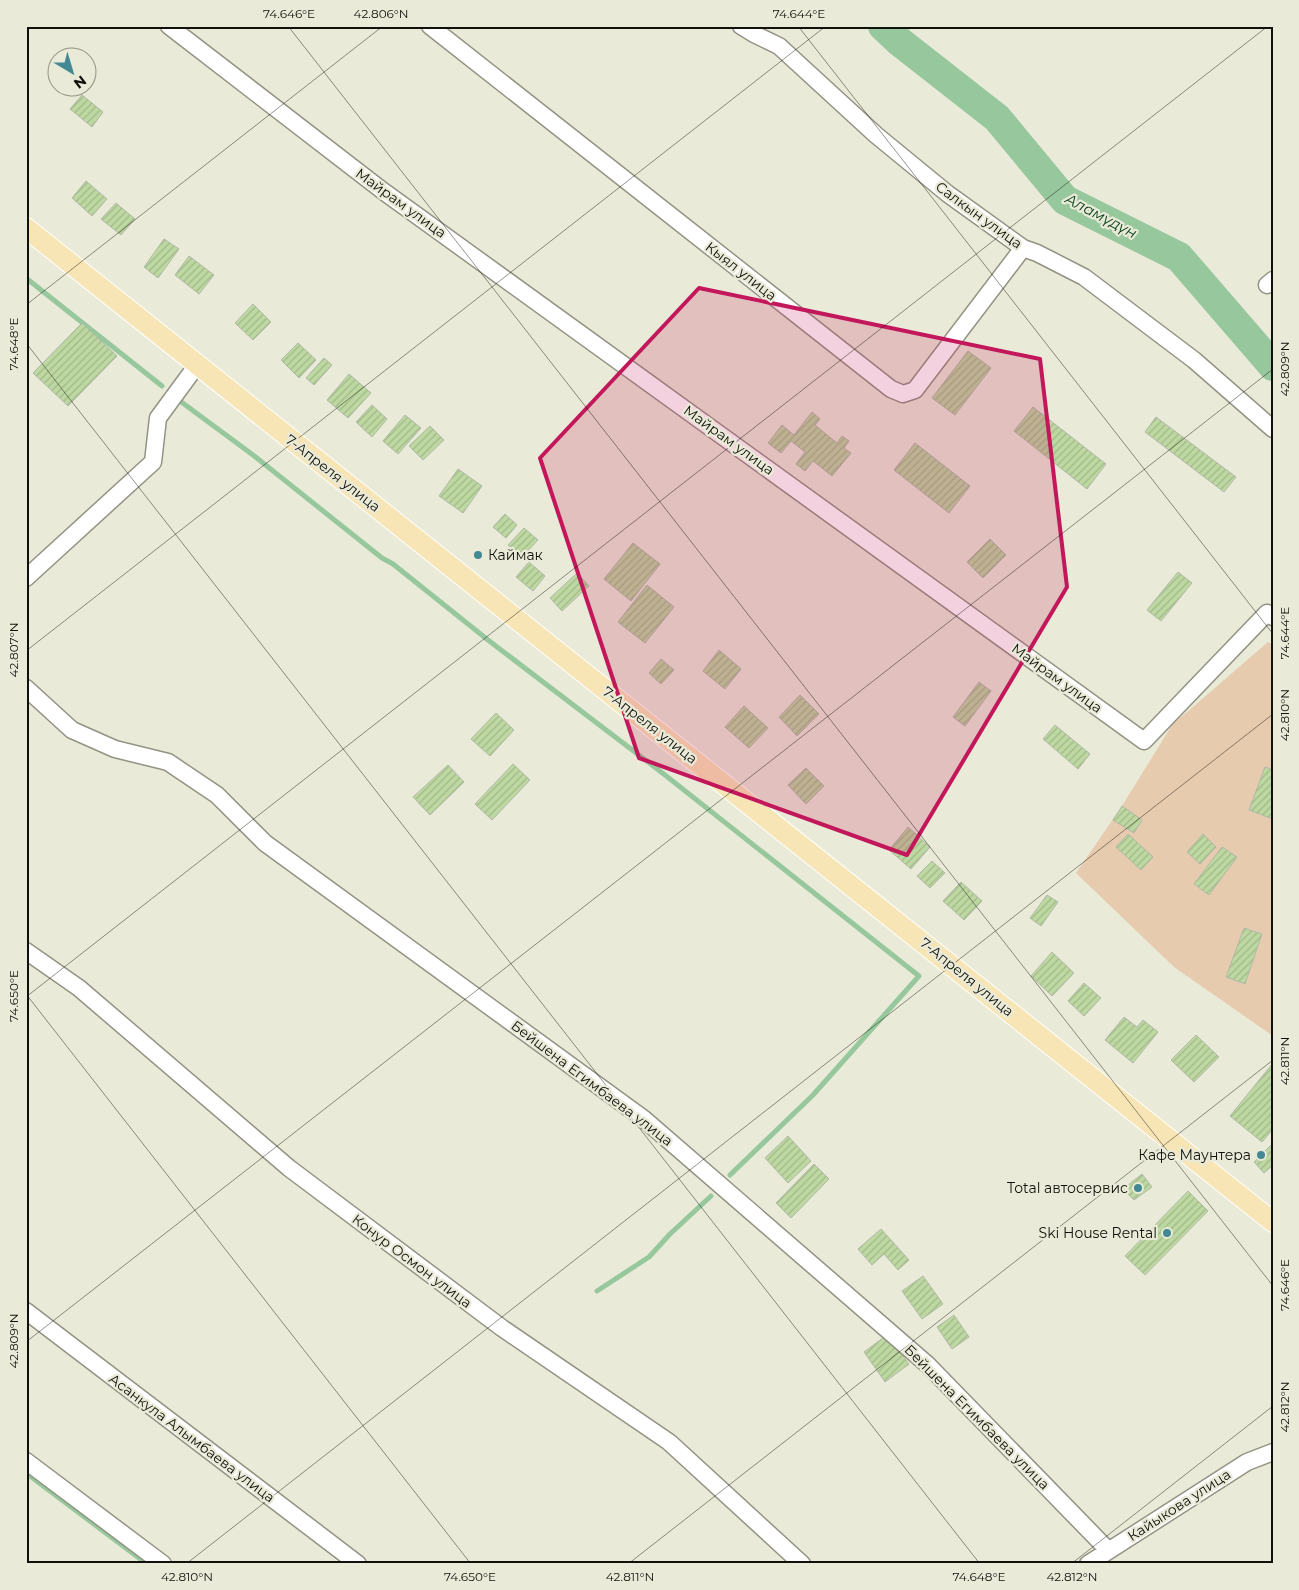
<svg xmlns="http://www.w3.org/2000/svg" width="1299" height="1590" viewBox="0 0 1299 1590" font-family="Montserrat,sans-serif">
  <style>
    .green { fill: #e6cbaf }
    .lines { fill: none; stroke-linecap: round; stroke-linejoin: round }
    .stream { stroke: #96c79d; stroke-width: 5 }
    .river { stroke: #96c79d; stroke-width: 30 }
    .building { fill: url(#building-hatch); stroke: #b0b9a8 }
    .minor-casing { stroke: #929382; stroke-width: 19 }
    .major-casing { stroke: #fff; stroke-width: 22 }
    .minor { stroke: #fff; stroke-width: 16 }
    .major { stroke: #f8e5b5; stroke-width: 20 }
    .marked { fill: #c2185b; fill-opacity: 0.2; stroke: #c2185b; stroke-width: 4; stroke-linejoin: round }
    .ticks { fill: none; stroke: #11110b; stroke-width: 1; stroke-opacity: 0.45 }
    .poi-dot { fill: #438994; stroke: #eaead8; stroke-width: 2 }
    .labels { text-anchor: middle; stroke-width: 4.5; stroke-linejoin: round; paint-order: stroke }
    .street-label { font-size: 14px; fill: #11110b; stroke: #eaead8 }
    .poi-label { font-size: 14px; fill: #11110b; stroke: #eaead8; text-anchor: end }
    .water-label { font-size: 15px; font-style: italic; fill: #0b431c; stroke: #eaead8 }
    .neatline { fill: none; stroke: #11110b; stroke-width: 2 }
    .ticks-label { font-size: 12px; text-anchor: middle; fill: #11110b }
  </style>
  <defs>
    <pattern id="building-hatch" width="6" height="6" patternUnits="userSpaceOnUse" patternTransform="scale(1.25)"><rect width="6" height="6" fill="#bdd8a1"/><path d="M-1 1l2-2M0 6l6-6M5 7l2-2" fill="none" stroke="#a1b889"/></pattern>
  </defs>
  <rect width="100%" height="100%" fill="#eaead8"/>
  <path class="green" d="M 1268,642 L 1273,645 L 1273,1036 L 1174,967 L 1076,873 L 1122,806 L 1172,725 Z"/>
  <g class="lines">
    <path class="stream" d="M 26,278 L 162,386
      M 180,401 L 253,455 L 382,558 L 393,564 L 488,640 L 665,775 L 919,976 L 813,1095 L 730,1175
      M 597,1291 L 649,1257 L 670,1234 L 711,1196
      M 26,1473 L 147,1564"/>
    <path class="river" d="M 883,26 L 900,42 L 997,118 L 1065,200 L 1179,257 L 1273,366"/>
  </g>
  <path class="building" d="M 82,95 L 103,112 L 92,127 L 70,109 Z
    M 86,181 L 107,199 L 92,216 L 72,198 Z
    M 116,203 L 135,219 L 121,235 L 101,219 Z
    M 164,239 L 179,249 L 158,278 L 144,267 Z
    M 189,256 L 214,275 L 199,294 L 175,275 Z
    M 253,304 L 271,322 L 253,340 L 235,323 Z
    M 82,323 L 117,356 L 68,406 L 33,373 Z
    M 298,343 L 316,360 L 299,378 L 281,360 Z
    M 968,351 L 991,368 L 955,415 L 932,398 Z
    M 324,358 L 332,365 L 314,385 L 306,378 Z
    M 349,374 L 371,393 L 348,418 L 327,400 Z
    M 372,405 L 387,419 L 372,437 L 356,422 Z
    M 1033,407 L 1106,464 L 1087,489 L 1014,431 Z
    M 812,412 L 820,419 L 815,425 L 837,443 L 842,436 L 849,441 L 844,448 L 851,453 L 832,476 L 813,461 L 805,471 L 796,464 L 805,452 L 791,441 L 781,453 L 768,443 L 782,425 L 794,435 Z
    M 405,415 L 421,428 L 398,454 L 383,441 Z
    M 1156,417 L 1236,477 L 1224,492 L 1145,432 Z
    M 430,426 L 444,440 L 423,460 L 409,446 Z
    M 915,443 L 970,486 L 949,513 L 894,470 Z
    M 458,469 L 482,486 L 463,513 L 439,496 Z
    M 505,514 L 517,525 L 506,538 L 493,527 Z
    M 524,528 L 538,540 L 522,557 L 508,545 Z
    M 990,539 L 1006,555 L 983,578 L 967,562 Z
    M 633,543 L 660,564 L 631,601 L 604,579 Z
    M 529,562 L 545,576 L 533,591 L 516,577 Z
    M 1178,572 L 1192,583 L 1161,621 L 1147,610 Z
    M 577,573 L 589,586 L 562,611 L 550,598 Z
    M 647,585 L 674,607 L 645,643 L 618,622 Z
    M 719,650 L 741,669 L 725,689 L 703,671 Z
    M 661,659 L 674,670 L 661,684 L 649,673 Z
    M 979,682 L 991,691 L 965,726 L 953,717 Z
    M 800,695 L 819,714 L 797,736 L 779,717 Z
    M 744,706 L 768,728 L 749,748 L 725,727 Z
    M 496,713 L 514,730 L 490,756 L 471,739 Z
    M 1055,725 L 1090,754 L 1078,769 L 1043,739 Z
    M 513,764 L 530,780 L 492,820 L 475,804 Z
    M 448,765 L 464,782 L 430,815 L 413,797 Z
    M 1265,767 L 1273,770 L 1273,819 L 1249,810 Z
    M 806,768 L 824,786 L 806,804 L 788,785 Z
    M 1122,806 L 1142,820 L 1134,833 L 1113,820 Z
    M 908,827 L 930,847 L 911,869 L 889,850 Z
    M 1128,834 L 1153,857 L 1141,870 L 1116,847 Z
    M 1203,834 L 1216,847 L 1200,864 L 1187,852 Z
    M 1222,847 L 1237,857 L 1209,895 L 1194,884 Z
    M 932,861 L 945,873 L 930,888 L 917,876 Z
    M 961,882 L 982,901 L 964,920 L 943,901 Z
    M 1047,895 L 1058,902 L 1041,926 L 1030,918 Z
    M 1244,928 L 1262,934 L 1245,984 L 1226,977 Z
    M 1052,952 L 1074,973 L 1052,996 L 1031,976 Z
    M 1084,983 L 1101,998 L 1084,1016 L 1068,1001 Z
    M 1124,1017 L 1137,1027 L 1143,1020 L 1158,1032 L 1133,1063 L 1105,1040 Z
    M 1196,1035 L 1219,1057 L 1194,1082 L 1171,1060 Z
    M 1273,1063 L 1273,1129 L 1262,1142 L 1230,1116 Z
    M 788,1136 L 811,1161 L 788,1183 L 765,1158 Z
    M 1273,1143 L 1273,1165 L 1264,1173 L 1254,1162 Z
    M 814,1164 L 829,1179 L 791,1218 L 776,1203 Z
    M 1142,1174 L 1152,1187 L 1134,1200 L 1123,1189 Z
    M 1188,1191 L 1208,1211 L 1145,1275 L 1125,1256 Z
    M 881,1229 L 909,1260 L 898,1270 L 884,1254 L 872,1265 L 858,1249 Z
    M 923,1276 L 943,1304 L 922,1319 L 902,1291 Z
    M 954,1315 L 969,1337 L 952,1349 L 937,1327 Z
    M 887,1335 L 909,1364 L 885,1382 L 864,1352 Z"/>
  <g class="lines">
    <defs>
      <path id="minor" d="M 169,26 L 383,191 L 1144,741 L 1267,613 L 1273,617
        M 430,26 L 891,389 L 903,394 L 915,390 L 1023,248
        M 741,26 L 754,34 L 779,46 L 876,135 L 948,194 L 1023,248 L 1037,253 L 1084,277 L 1194,360 L 1273,429
        M 1267,285 L 1273,280
        M 26,578 L 153,462 L 158,418 L 197,365
        M 26,688 L 72,730 L 115,749 L 168,762 L 217,795 L 265,843 L 644,1119 L 928,1365 L 1108,1550
        M 26,951 L 79,988 L 289,1168 L 502,1328 L 669,1442 L 802,1564
        M 26,1311 L 358,1564
        M 26,1461 L 163,1564
        M 1088,1564 L 1247,1462 L 1273,1452"/>
      <path id="major" d="M 26,228 L 1273,1222"/>
    </defs>
    <use href="#minor" class="minor-casing"/>
    <use href="#major" class="major-casing"/>
    <use href="#minor" class="minor"/>
    <use href="#major" class="major"/>
  </g>
  <path class="marked" d="M 699,288 L 1040,359 L 1067,587 L 907,855 L 639,758 L 540,458 Z"/>
  <path class="ticks" d="M 288,26 L 1273,1286M 798,26 L 1273,634M 26,305 L 383,26M 26,343 L 980,1564M 26,651 L 826,26M 26,994 L 471,1564M 26,997 L 1268,26M 26,1342 L 1273,369M 186,1564 L 1273,714M 628,1564 L 1273,1060M 1071,1564 L 1273,1406"/>
  <g class="poi-dot">
    <circle cx="478" cy="555" r="5"/>
    <circle cx="1261" cy="1155" r="5"/>
    <circle cx="1138" cy="1188" r="5"/>
    <circle cx="1167" cy="1233" r="5"/>
  </g>
  <g class="labels">
    <g class="street-label">
      <text transform="translate(401 203) rotate(36)" y="5">Майрам улица</text>
      <text transform="translate(979 215) rotate(36)" y="5">Салкын улица</text>
      <text transform="translate(741 271) rotate(38)" y="5">Кыял улица</text>
      <text transform="translate(729 440) rotate(36)" y="5">Майрам улица</text>
      <text transform="translate(333 473) rotate(38)" y="5">7-Апреля улица</text>
      <text transform="translate(1057 678) rotate(36)" y="5">Майрам улица</text>
      <text transform="translate(650 725) rotate(38)" y="5">7-Апреля улица</text>
      <text transform="translate(967 977) rotate(39)" y="5">7-Апреля улица</text>
      <text transform="translate(592 1083) rotate(37)" y="5">Бейшена Егимбаева улица</text>
      <text transform="translate(412 1261) rotate(37)" y="5">Конур Осмон улица</text>
      <text transform="translate(977 1417) rotate(45)" y="5">Бейшена Егимбаева улица</text>
      <text transform="translate(192 1438) rotate(37)" y="5">Асанкула Алымбаева улица</text>
      <text transform="translate(1179 1505) rotate(-33)" y="5">Кайыкова улица</text>
    </g>
    <g class="poi-label">
      <text x="488" y="560" text-anchor="start">Каймак</text>
      <text x="1251" y="1160">Кафе Маунтера</text>
      <text x="1128" y="1193">Total автосервис</text>
      <text x="1157" y="1238">Ski House Rental</text>
    </g>
    <g class="water-label">
      <text transform="translate(1101 216) rotate(28)" y="5">Аламүдүн</text>
    </g>
  </g>
  <rect width="1299" height="1590" fill="none" stroke="#eaead8" stroke-width="55"/>
  <g transform="translate(72 72) rotate(142)"><circle r="24" fill="#eaead8" stroke="#939386"/>
  <path d="M0-4L9 19L0 12L-9 19Z" fill="#438994"/>
  <text y="-8" font-size="14" font-weight="bold" text-anchor="middle" fill="#11110b">N</text>
  </g>
  <rect x="28" y="28" width="1244" height="1534" class="neatline"/>
  <g class="ticks-label">
    <text x="289" y="18">74.646°E</text>
    <text x="381" y="18">42.806°N</text>
    <text x="799" y="18">74.644°E</text>
    <text transform="translate(14 344) rotate(-90)" y="4">74.648°E</text>
    <text transform="translate(1285 369) rotate(-90)" y="4">42.809°N</text>
    <text transform="translate(1285 633) rotate(-90)" y="4">74.644°E</text>
    <text transform="translate(14 650) rotate(-90)" y="4">42.807°N</text>
    <text transform="translate(1285 715) rotate(-90)" y="4">42.810°N</text>
    <text transform="translate(14 996) rotate(-90)" y="4">74.650°E</text>
    <text transform="translate(1285 1061) rotate(-90)" y="4">42.811°N</text>
    <text transform="translate(1285 1285) rotate(-90)" y="4">74.646°E</text>
    <text transform="translate(14 1341) rotate(-90)" y="4">42.809°N</text>
    <text transform="translate(1285 1407) rotate(-90)" y="4">42.812°N</text>
    <text x="187" y="1581">42.810°N</text>
    <text x="470" y="1581">74.650°E</text>
    <text x="630" y="1581">42.811°N</text>
    <text x="979" y="1581">74.648°E</text>
    <text x="1072" y="1581">42.812°N</text>
  </g>
</svg>
